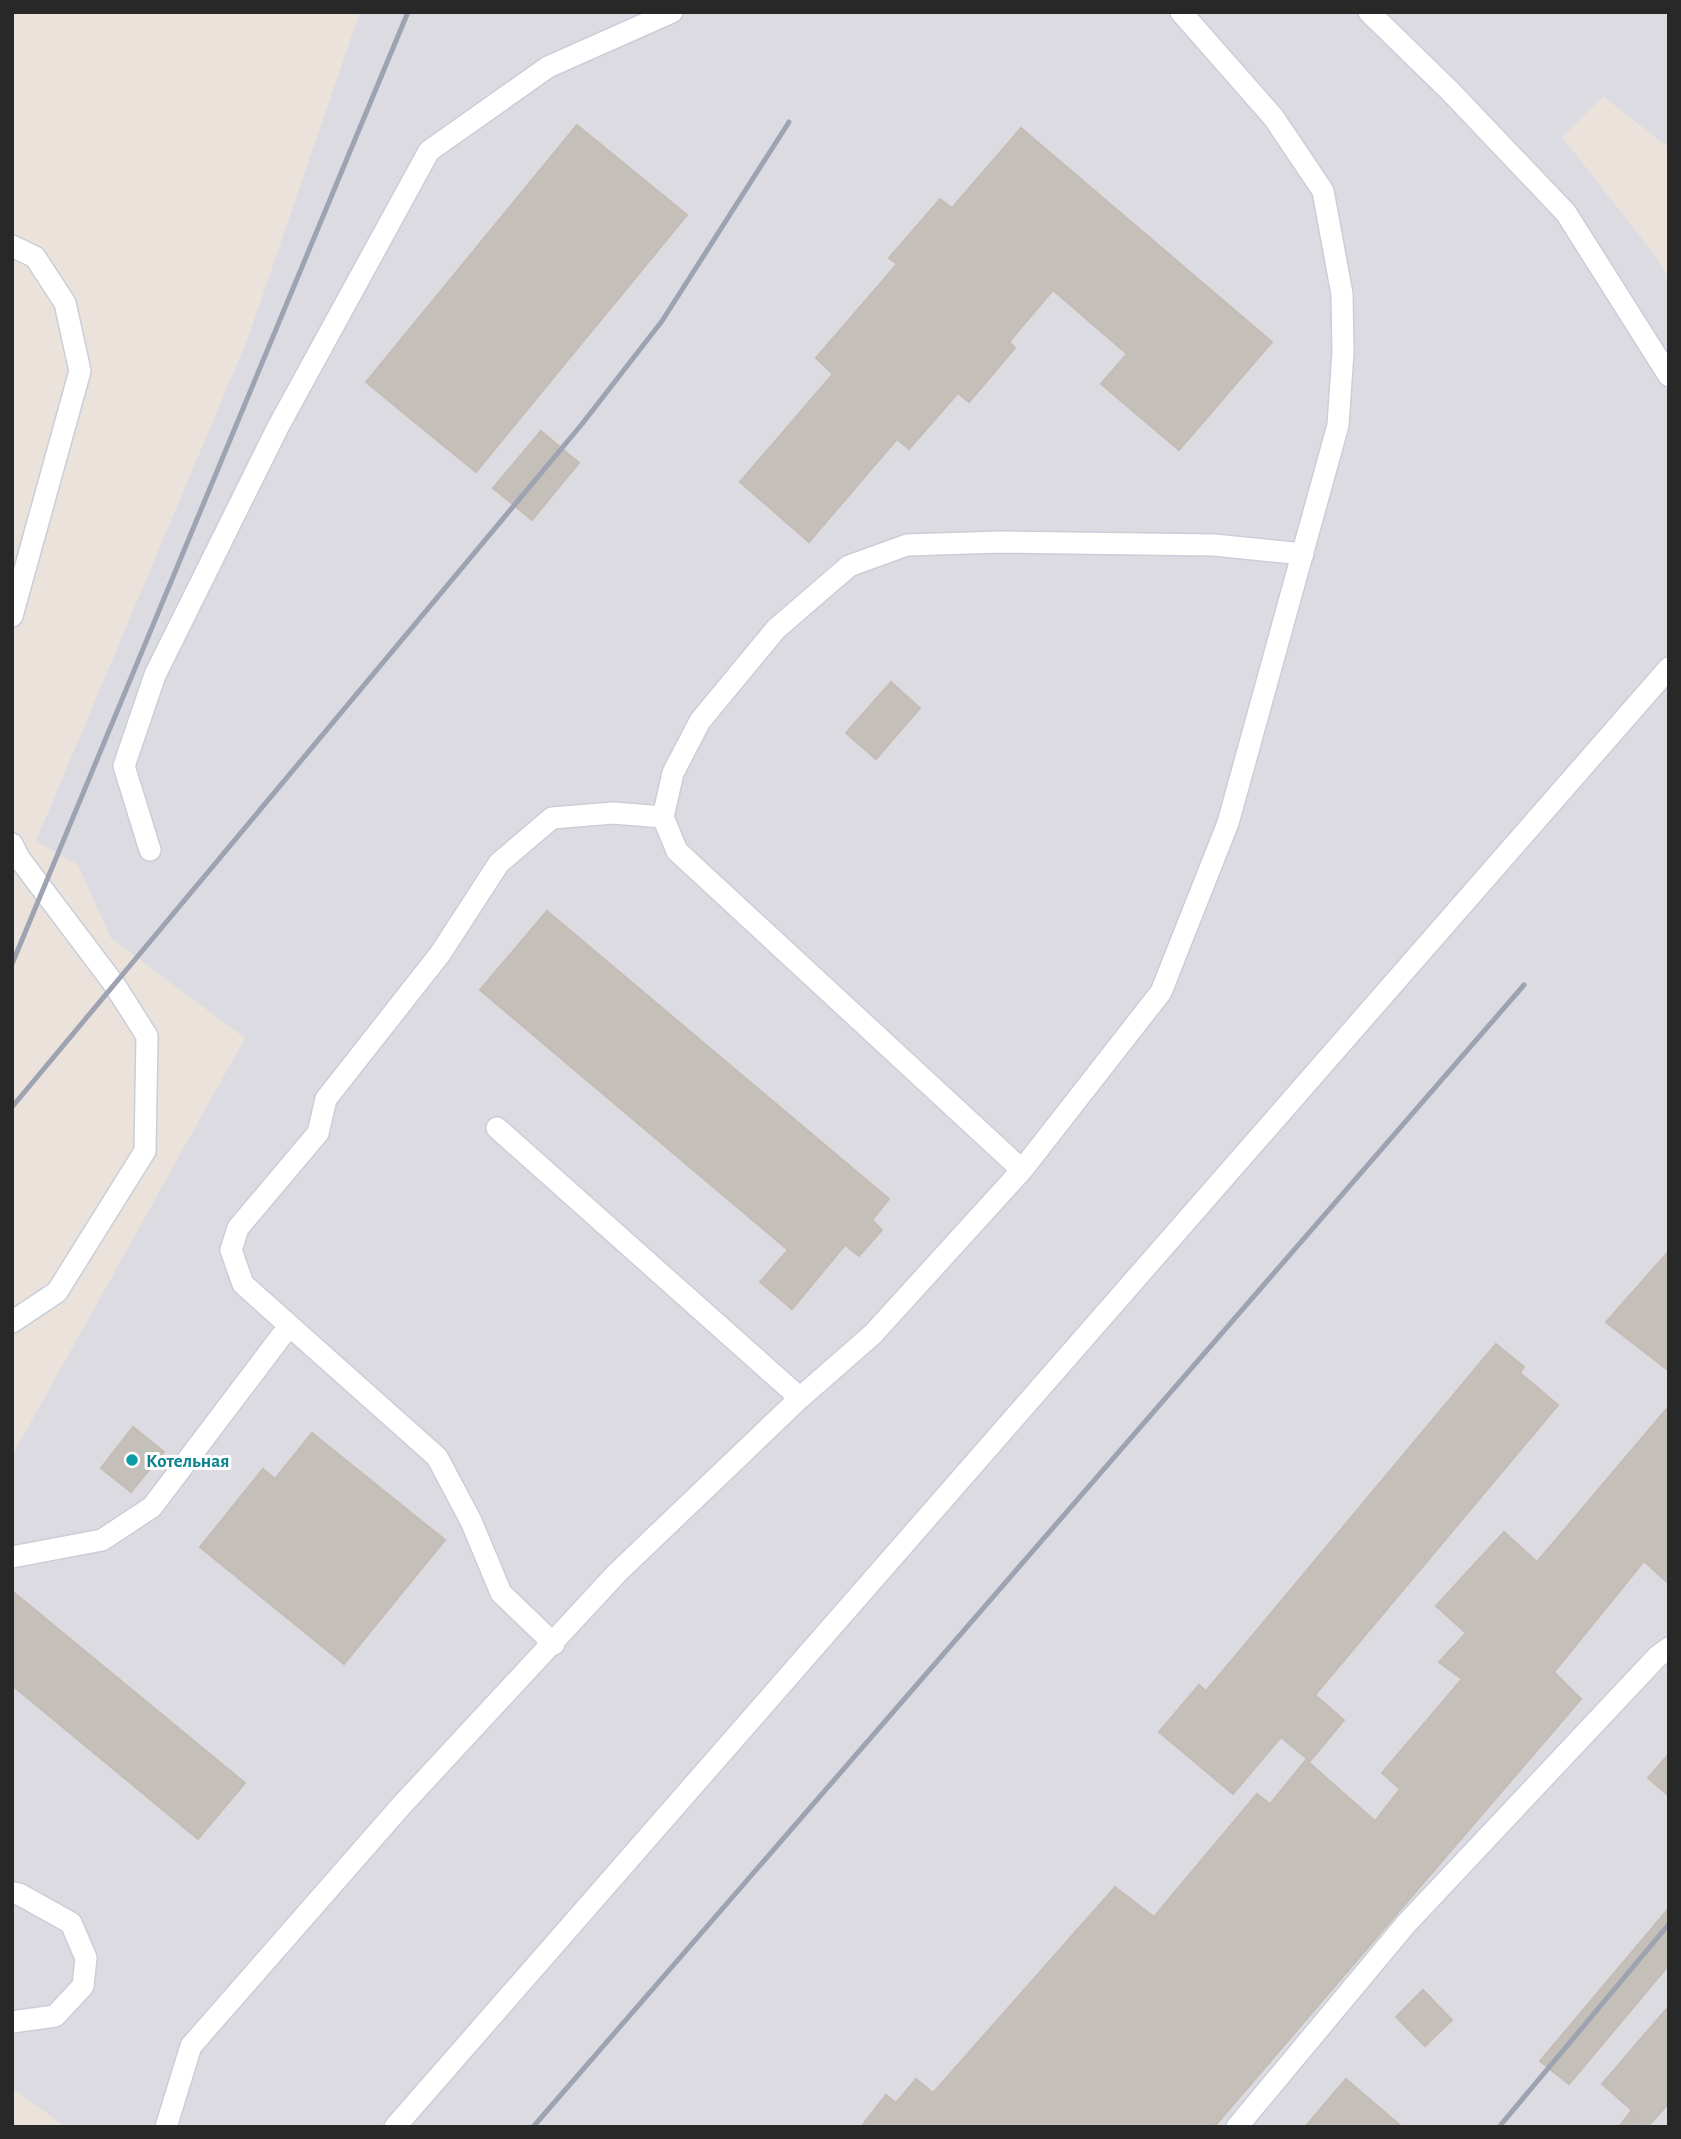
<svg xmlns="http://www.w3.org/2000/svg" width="1681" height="2139" viewBox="0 0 1681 2139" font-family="'Alegreya Sans',sans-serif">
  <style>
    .industrial { fill: #dcdbe2 }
    .building { fill: #c5bfba; stroke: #c5bdb5; stroke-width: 2 }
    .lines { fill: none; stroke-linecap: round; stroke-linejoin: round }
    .service-casing { stroke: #c9ced9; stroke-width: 24 }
    .service { stroke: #fff; stroke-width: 21 }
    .rail { stroke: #9ea3b1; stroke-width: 5 }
    .culture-dot { fill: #0f9aa8; stroke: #fff; stroke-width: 2.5 }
    .labels { text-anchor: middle; stroke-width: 6; stroke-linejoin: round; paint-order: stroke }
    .culture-label { font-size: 19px; font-weight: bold; fill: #0d838f; stroke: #fff; text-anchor: start }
  </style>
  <rect width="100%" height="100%" fill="#eae2db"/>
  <path class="industrial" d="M 360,12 L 1669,12 L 1669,148 L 1603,96 L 1562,137 L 1657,258 L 1669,280 L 1669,2127 L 66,2127 L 12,2088 L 12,1456 L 245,1038 L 111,938 L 78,865 L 36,841 L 248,338 Z"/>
  <path class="building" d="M 577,125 L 687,215 L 476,472 L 366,382 Z
    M 1021,128 L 1272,342 L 1179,450 L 1101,384 L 1127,354 L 1053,290 L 1009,342 L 1015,348 L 969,402 L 958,393 L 909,449 L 897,439 L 809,542 L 740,482 L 833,374 L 816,358 L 897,264 L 889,258 L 940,199 L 952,208 Z
    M 541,431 L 579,463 L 532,520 L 493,488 Z
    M 891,682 L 920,708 L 876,759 L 846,733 Z
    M 547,911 L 889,1199 L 872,1220 L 882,1230 L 859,1256 L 845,1245 L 792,1309 L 760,1282 L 788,1250 L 480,990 Z
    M 1669,1251 L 1669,1371 L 1606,1322 Z
    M 1496,1344 L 1524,1367 L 1520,1373 L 1558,1405 L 1315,1695 L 1344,1720 L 1310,1761 L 1281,1737 L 1233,1794 L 1159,1732 L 1199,1685 L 1206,1691 Z
    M 1669,1406 L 1669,1584 L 1644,1561 L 1554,1672 L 1581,1699 L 1214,2127 L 861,2127 L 886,2095 L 896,2103 L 916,2079 L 933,2093 L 1115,1887 L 1154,1917 L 1257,1794 L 1270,1804 L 1306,1760 L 1375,1821 L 1400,1789 L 1382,1773 L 1462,1679 L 1439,1662 L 1466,1633 L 1436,1606 L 1504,1532 L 1537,1562 Z
    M 133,1427 L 164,1452 L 131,1492 L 101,1468 Z
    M 312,1433 L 445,1540 L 344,1664 L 200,1547 L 263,1469 L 275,1479 Z
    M 12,1591 L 245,1783 L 198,1839 L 12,1685 Z
    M 1669,1754 L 1669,1796 L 1648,1778 Z
    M 1669,1908 L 1669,1965 L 1569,2084 L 1540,2061 Z
    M 1423,1990 L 1452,2020 L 1425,2046 L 1396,2017 Z
    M 1669,2006 L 1669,2103 L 1649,2125 L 1602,2084 Z
    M 1346,2079 L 1402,2127 L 1305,2127 Z
    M 1632,2110 L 1649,2125 L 1648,2127 L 1619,2127 Z"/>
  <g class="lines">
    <defs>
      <path id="service" d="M 1369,12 L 1451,92 L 1566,213 L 1669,376
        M 12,246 L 35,257 L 65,303 L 80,371 L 12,616
        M 12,844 L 19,858 L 114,984 L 147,1036 L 145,1151 L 57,1292 L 12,1322
        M 150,850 L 124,766 L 155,675 L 278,427 L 429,151 L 548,67 L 672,12
        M 497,1128 L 800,1398
        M 1022,1170 L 677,851 L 663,817 L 673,773 L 700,721 L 776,629 L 849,566 L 907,545 L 1001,542 L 1214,545 L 1303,554
        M 12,1557 L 102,1540 L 152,1507 L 289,1326
        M 554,1644 L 501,1593 L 471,1521 L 437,1457 L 243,1284 L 231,1250 L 238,1228 L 318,1133 L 326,1099 L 440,954 L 499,863 L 552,818 L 613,813 L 663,817
        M 12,1893 L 19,1894 L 71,1923 L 86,1958 L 83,1986 L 55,2016 L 12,2022
        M 166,2127 L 191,2046 L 401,1806 L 617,1573 L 800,1398 L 873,1334 L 1022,1170 L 1161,992 L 1228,823 L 1338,425 L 1343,352 L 1342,294 L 1323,191 L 1274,118 L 1181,12
        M 395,2127 L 1669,668
        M 1237,2127 L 1406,1924 L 1657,1657 L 1669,1648"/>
    </defs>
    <use href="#service" class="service-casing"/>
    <use href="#service" class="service"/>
    <path class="rail" d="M 12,964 L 408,12
      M 12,1107 L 582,424 L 662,321 L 789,122
      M 533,2127 L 1524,985
      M 1499,2127 L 1669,1924"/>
  </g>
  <circle class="culture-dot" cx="132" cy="1460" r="7"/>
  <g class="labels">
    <g class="culture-label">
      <text x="146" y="1467">Котельная</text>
    </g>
  </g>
  <rect width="1681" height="2139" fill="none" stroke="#282828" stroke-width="28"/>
</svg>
